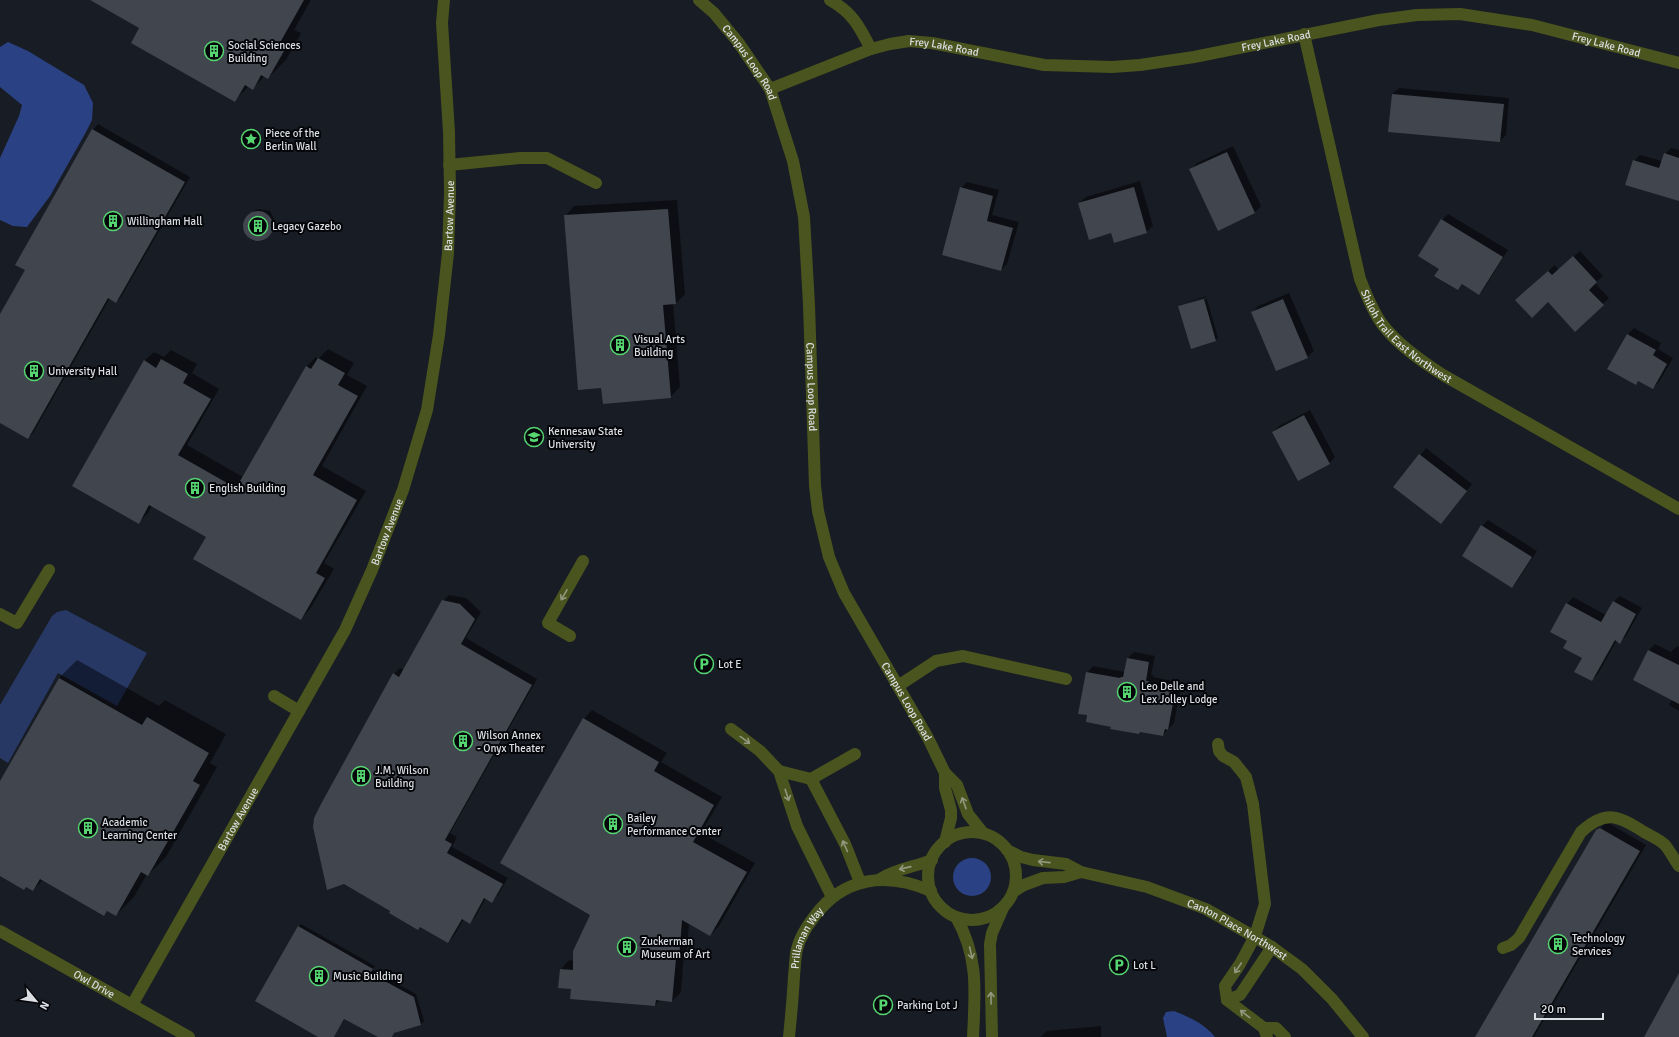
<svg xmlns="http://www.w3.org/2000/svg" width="1679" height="1037" viewBox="0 0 1679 1037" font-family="Signika,sans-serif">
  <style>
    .green { fill: #273865 }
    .forest { fill: #2a4283 }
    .shadow { fill: #0007 }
    .building { fill: #40454e }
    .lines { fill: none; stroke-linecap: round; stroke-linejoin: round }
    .minor { stroke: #4a541e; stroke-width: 12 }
    .oneway { stroke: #929980 }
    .labels { text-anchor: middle; stroke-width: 4; stroke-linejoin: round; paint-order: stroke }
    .street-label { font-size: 11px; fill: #dbdee3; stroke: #050609 }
    .poi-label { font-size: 11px; fill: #dbdee3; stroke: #050609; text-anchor: start }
  </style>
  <rect width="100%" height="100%" fill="#181c24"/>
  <path class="green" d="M 66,610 L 147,653 L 117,706 L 58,673 L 8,763 L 0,758 L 0,705 L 52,616 L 57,612 Z"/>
  <path class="forest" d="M 8,42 L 28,51 L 84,85 L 93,103 L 92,120 L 86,132 L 50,196 L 27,227 L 13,226 L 0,220 L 0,158 L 19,116 L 22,105 L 0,87 L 0,47 Z
    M953 877a19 19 0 1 1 38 0a19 19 0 1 1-38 0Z
    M 1174,1011 C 1189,1017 1205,1024 1215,1037 L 1167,1037 L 1163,1018 L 1166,1012 Z"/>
  <path class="shadow" d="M 111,0 L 311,0 L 294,30 L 301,33 L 286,60 L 268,78 L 265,76 L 252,89 L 249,86 L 234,101 L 140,28 Z
    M 1399,88 L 1509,98 L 1506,135 L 1500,141 L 1392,94 Z
    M 98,124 L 190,177 L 121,297 L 116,302 L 110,298 L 33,433 L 28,438 L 0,422 L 0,316 L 26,270 L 16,264 L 93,130 Z
    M 1233,146 L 1261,206 L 1255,212 L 1218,229 L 1190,170 L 1197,163 Z
    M 1671,148 L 1679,150 L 1679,200 L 1634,161 L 1640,155 L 1662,161 L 1665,154 Z
    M 1140,181 L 1153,226 L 1146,232 L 1112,232 L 1079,203 L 1086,197 Z
    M 967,182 L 999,190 L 992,215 L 1019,222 L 1007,264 L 1001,270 L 961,188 Z
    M 677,200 L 685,294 L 676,303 L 673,303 L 680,387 L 670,397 L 565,216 L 574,206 Z
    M 260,209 L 270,211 L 275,221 L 272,231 L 260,240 L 249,237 L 244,227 L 247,217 L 255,210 Z
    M 1448,214 L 1508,250 L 1485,287 L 1479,294 L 1463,284 L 1458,289 L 1440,269 L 1442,220 Z
    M 1580,251 L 1603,276 L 1595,283 L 1609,298 L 1603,304 L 1548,301 L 1523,294 L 1555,265 L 1558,270 Z
    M 1289,293 L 1314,351 L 1307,357 L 1252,313 L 1258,306 Z
    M 1206,296 L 1207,297 L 1181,304 L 1182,304 Z
    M 1207,299 L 1218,338 L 1216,340 L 1179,306 L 1181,304 L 1181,306 Z
    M 1634,328 L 1661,343 L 1658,349 L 1673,358 L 1659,382 L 1653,388 L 1639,380 L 1636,384 L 1608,368 L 1628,334 Z
    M 328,349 L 354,363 L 347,375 L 367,386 L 322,466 L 366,491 L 324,563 L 334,569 L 310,609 L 301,619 L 207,537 L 152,506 L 148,513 L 138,523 L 144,361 L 154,352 L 164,357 L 171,350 L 197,364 L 192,373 L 219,389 L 187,445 L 243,477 L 306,367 L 316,357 L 318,359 Z
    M 1310,410 L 1335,457 L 1329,464 L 1273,432 L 1279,426 Z
    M 1426,448 L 1472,484 L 1441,523 L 1395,487 Z
    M 1488,520 L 1537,551 L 1518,580 L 1512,587 L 1482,526 Z
    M 449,595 L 466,598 L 481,612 L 466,638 L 537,679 L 450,833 L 457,837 L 452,847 L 508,878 L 498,895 L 492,901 L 486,898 L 476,916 L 470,923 L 464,919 L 454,936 L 448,942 L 394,674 L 400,668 L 404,670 L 443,601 Z
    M 1620,596 L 1642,608 L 1626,636 L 1620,642 L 1617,640 L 1598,674 L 1592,680 L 1583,658 L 1568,640 L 1567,604 L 1573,597 L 1606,615 L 1613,602 Z
    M 1655,644 L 1671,652 L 1677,646 L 1679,647 L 1679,711 L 1669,705 L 1672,700 L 1634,680 L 1649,650 Z
    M 1134,652 L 1155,656 L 1151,675 L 1154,675 L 1153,677 L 1179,682 L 1177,691 L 1180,692 L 1174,723 L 1163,735 L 1142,731 L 1139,733 L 1112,726 L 1087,673 L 1093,666 L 1125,672 L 1128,658 Z
    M 77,660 L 159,706 L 165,700 L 226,734 L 210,763 L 217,767 L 166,857 L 148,875 L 147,874 L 134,897 L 116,915 L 108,910 L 104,914 L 43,880 L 33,890 L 0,875 L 0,783 L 59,678 Z
    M 592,710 L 667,753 L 661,762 L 722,797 L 701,833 L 755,863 L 719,926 L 710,935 L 689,923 L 687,949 L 684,952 L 681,992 L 672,1001 L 660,1000 L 655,1005 L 572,988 L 561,969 L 569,960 L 574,961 L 591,914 L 584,719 Z
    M 1607,822 L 1646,845 L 1534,1037 L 1477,1037 L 1597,831 Z
    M 301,924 L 375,966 L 372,970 L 416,994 L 424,1021 L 421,1024 L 395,1031 L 392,1037 L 380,1037 L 345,1018 L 334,1037 L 320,1037 L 298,927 Z
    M 1101,1026 L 1101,1037 L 1040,1037 L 1047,1031 Z"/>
  <path class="building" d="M 90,0 L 304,0 L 277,48 L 284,51 L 268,79 L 261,75 L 253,90 L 245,85 L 235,102 L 131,43 L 139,28 Z
    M 1392,94 L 1504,104 L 1500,142 L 1388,132 Z
    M 92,129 L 185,182 L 116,303 L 108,298 L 28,439 L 0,423 L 0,314 L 25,270 L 15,265 Z
    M 1227,152 L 1255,213 L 1218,231 L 1189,169 Z
    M 1664,153 L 1679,158 L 1679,201 L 1625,185 L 1633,160 L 1659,168 Z
    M 960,187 L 993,196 L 987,221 L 1013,228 L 1001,271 L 942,255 Z
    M 1134,187 L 1147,233 L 1114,243 L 1111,233 L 1089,240 L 1078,203 Z
    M 668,209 L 676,304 L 663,305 L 671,398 L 603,404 L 601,388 L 578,390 L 564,215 Z
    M243 226a15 15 0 1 1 30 0a15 15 0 1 1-30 0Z
    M 1441,219 L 1503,257 L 1479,295 L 1462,284 L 1458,290 L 1434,276 L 1439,269 L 1418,256 Z
    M 1573,256 L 1597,282 L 1589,290 L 1604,305 L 1575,332 L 1548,302 L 1532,318 L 1515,300 L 1548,271 L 1552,275 Z
    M 1204,299 L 1216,341 L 1191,349 L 1178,306 Z
    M 1283,299 L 1308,358 L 1276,371 L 1251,312 Z
    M 1627,334 L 1656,350 L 1653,355 L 1667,364 L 1653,389 L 1638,381 L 1636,385 L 1607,369 Z
    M 318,358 L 345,373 L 338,385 L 358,396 L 313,475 L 357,500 L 316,573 L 325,578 L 301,620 L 193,559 L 206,537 L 149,505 L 139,524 L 72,486 L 144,360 L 156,368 L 161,359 L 188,374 L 183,383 L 211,399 L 178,455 L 236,488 L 306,366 L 311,369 Z
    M 1304,415 L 1330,464 L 1298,481 L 1272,432 Z
    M 1419,454 L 1467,491 L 1441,524 L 1393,487 Z
    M 1481,525 L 1532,557 L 1512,588 L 1462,556 Z
    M 442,600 L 460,604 L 475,619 L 461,644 L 532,685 L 445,840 L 452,844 L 447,853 L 503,884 L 492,903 L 484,898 L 470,924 L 462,919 L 448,943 L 420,927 L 418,930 L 389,913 L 390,911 L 344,884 L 327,890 L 313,827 L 314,818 L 321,804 L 393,673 L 399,677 Z
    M 1613,601 L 1636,614 L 1620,644 L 1615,640 L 1592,681 L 1574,672 L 1582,658 L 1563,648 L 1567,641 L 1550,632 L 1566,603 L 1601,622 Z
    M 1648,650 L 1679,665 L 1679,704 L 1633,680 Z
    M 1127,658 L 1149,662 L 1146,681 L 1149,681 L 1148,683 L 1173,688 L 1172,697 L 1174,698 L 1168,730 L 1165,729 L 1163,736 L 1140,732 L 1139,734 L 1110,729 L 1111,727 L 1086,722 L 1087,715 L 1078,714 L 1086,672 L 1120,678 L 1121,677 L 1123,677 Z
    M 59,678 L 142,725 L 147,717 L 209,753 L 193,781 L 200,785 L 148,876 L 141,872 L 116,916 L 107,911 L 104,916 L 40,879 L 33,891 L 26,887 L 24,890 L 0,876 L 0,781 Z
    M 583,718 L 659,762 L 654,771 L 714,805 L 693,842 L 747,872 L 710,936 L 682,920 L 679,959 L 676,959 L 672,1002 L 656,1000 L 655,1006 L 570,999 L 571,989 L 558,988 L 560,969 L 573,970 L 573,951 L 590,915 L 500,863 Z
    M 1600,828 L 1640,851 L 1532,1037 L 1475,1037 L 1596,830 Z
    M 298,926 L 373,969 L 370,973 L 414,997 L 421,1025 L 394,1033 L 392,1037 L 378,1037 L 344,1019 L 334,1037 L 318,1037 L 255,1001 Z
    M 1679,973 L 1679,1037 L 1644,1037 Z"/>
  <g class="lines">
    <g class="minor">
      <path id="s1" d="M 699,0 L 714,13 L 738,42 L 770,89 L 793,161 L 804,217 L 809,305 L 815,486 L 818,511 L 829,557 L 844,593 L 928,738 L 945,773 L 957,785 L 968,814 L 983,833"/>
      <path d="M 830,0 C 853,13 859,26 871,49"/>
      <path id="s2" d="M 1304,34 L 1360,279 C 1366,294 1372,310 1382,324 C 1398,345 1421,361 1443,375 L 1679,509"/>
      <path id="s3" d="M 770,89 L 871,49 L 890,44 L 909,41 L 932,43 L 1044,65 L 1112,67 L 1140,65 L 1194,57 L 1379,20 L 1417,15 L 1460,14 L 1532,25 L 1679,63"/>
      <path d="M 449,165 L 520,158 L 547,158 L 596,183"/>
      <path d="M 0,614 L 17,623 L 49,570"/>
      <path d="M 570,636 L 548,623 L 583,561"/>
      <path d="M 898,686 L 936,661 L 963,656 L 1066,679"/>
      <path d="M 274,696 L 299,711"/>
      <path d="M 731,729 L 760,751 L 779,771 L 797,826 L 832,897"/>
      <path d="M 1218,744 L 1219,751 L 1223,756 L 1234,762 L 1246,777 L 1253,804 L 1265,904 L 1255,936 L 1240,964 L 1225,986 L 1227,1000 L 1264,1028 L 1267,1037"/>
      <path d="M 855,754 L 811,779 L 845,844 L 860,882"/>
      <path d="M 779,771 L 811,779"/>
      <circle cx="972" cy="876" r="44"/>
      <path d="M 945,842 L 951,818 L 951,810 L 945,788 L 945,773"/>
      <path id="s4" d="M 1007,850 L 1021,857 L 1033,860 L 1066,864 L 1081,872 L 1147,887 L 1206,909 L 1272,947 L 1302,969 L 1332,999 L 1363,1037"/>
      <path d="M 880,879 C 896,869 914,867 932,860"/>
      <path d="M 1013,892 L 1024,885 L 1043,878 L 1064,877 L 1081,872"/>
      <path d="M 956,917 C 979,957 975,993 973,1037"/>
      <path id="s5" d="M 0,931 L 189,1037"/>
      <path d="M 1503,948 L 1511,945 L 1519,938 L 1581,832 C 1606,809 1619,816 1644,832 C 1651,836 1660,840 1665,845 C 1670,851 1674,859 1679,866"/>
      <path d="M 1227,1000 L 1240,995 L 1272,947"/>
      <path id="s6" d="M 132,1005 L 345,630 L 372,570 L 403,490 L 427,410 L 439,335 L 448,253 L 450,193 L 449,132 L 442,23 L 444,0"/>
      <path d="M 1264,1028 L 1276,1028 L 1285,1037"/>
      <path id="s7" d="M 789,1037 C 791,1017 793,996 794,976 C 795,967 795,957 797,949 C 800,937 807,926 814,917 C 844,876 887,872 931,891"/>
      <path d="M 992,1037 L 990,944 L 992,933 L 1003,908"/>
    </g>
  </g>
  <defs><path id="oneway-shaft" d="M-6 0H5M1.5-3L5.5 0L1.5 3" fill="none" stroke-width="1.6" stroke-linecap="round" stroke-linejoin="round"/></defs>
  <g class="oneway">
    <use href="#oneway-shaft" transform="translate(564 595) rotate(120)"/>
    <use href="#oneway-shaft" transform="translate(745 740) rotate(36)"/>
    <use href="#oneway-shaft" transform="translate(787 795) rotate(72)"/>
    <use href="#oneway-shaft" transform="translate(964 803) rotate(-110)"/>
    <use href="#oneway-shaft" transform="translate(845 846) rotate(-114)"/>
    <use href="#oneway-shaft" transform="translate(1044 862) rotate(-174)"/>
    <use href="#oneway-shaft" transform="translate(905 868) rotate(167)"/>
    <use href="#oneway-shaft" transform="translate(971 953) rotate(77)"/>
    <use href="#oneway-shaft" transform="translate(1238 968) rotate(124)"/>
    <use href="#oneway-shaft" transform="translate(991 998) rotate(-91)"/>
    <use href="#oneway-shaft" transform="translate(1245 1014) rotate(-142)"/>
  </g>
  <defs>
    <symbol id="building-ring" viewBox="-11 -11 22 22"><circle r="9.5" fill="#050609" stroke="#55d671" stroke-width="1.5"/><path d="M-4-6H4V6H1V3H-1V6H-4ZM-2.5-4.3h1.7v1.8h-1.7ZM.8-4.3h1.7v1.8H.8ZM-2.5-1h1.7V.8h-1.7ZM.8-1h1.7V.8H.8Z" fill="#55d671"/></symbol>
    <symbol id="sight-ring" viewBox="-11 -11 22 22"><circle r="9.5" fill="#050609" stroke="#55d671" stroke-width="1.5"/><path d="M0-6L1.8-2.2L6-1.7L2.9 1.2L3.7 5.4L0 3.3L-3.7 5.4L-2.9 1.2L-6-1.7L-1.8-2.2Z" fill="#55d671"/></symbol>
    <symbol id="university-ring" viewBox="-11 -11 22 22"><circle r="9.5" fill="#050609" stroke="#55d671" stroke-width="1.5"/><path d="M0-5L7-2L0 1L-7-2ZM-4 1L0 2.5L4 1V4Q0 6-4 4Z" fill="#55d671"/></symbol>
    <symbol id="parking-ring" viewBox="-11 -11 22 22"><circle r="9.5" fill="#050609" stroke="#55d671" stroke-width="1.5"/><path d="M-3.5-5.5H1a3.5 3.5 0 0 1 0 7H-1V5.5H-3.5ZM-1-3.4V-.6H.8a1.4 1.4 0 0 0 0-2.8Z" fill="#55d671"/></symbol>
  </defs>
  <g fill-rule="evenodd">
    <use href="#building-ring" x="203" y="40" width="22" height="22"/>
    <use href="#sight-ring" x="240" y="128" width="22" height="22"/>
    <use href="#building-ring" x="102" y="210" width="22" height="22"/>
    <use href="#building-ring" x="247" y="215" width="22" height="22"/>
    <use href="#building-ring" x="609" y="334" width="22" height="22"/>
    <use href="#building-ring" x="23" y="360" width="22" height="22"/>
    <use href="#university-ring" x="523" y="426" width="22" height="22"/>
    <use href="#building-ring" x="184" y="477" width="22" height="22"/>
    <use href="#parking-ring" x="693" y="653" width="22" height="22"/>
    <use href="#building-ring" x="1116" y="681" width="22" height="22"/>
    <use href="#building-ring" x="452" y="730" width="22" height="22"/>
    <use href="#building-ring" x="350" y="765" width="22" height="22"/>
    <use href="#building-ring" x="602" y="813" width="22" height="22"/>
    <use href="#building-ring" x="77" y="817" width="22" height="22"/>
    <use href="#building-ring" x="1547" y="933" width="22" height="22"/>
    <use href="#building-ring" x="616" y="936" width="22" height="22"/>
    <use href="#parking-ring" x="1108" y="954" width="22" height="22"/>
    <use href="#building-ring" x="308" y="965" width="22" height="22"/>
    <use href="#parking-ring" x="872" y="994" width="22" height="22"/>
  </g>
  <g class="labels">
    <g class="street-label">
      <text dy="4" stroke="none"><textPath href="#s3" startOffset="519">Frey Lake Road</textPath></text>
      <text dy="4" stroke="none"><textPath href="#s3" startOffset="855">Frey Lake Road</textPath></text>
      <text dy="4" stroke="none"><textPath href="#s3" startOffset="183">Frey Lake Road</textPath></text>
      <text dy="4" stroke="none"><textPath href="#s1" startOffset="81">Campus Loop Road</textPath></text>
      <text dy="4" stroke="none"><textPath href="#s6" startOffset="862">Bartow Avenue</textPath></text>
      <text dy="4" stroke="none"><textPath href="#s2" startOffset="327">Shiloh Trail East Northwest</textPath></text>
      <text dy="4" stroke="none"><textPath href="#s1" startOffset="417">Campus Loop Road</textPath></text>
      <text dy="4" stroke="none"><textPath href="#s6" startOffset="538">Bartow Avenue</textPath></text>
      <text dy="4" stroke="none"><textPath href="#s1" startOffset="753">Campus Loop Road</textPath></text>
      <text dy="4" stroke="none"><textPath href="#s6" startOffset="214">Bartow Avenue</textPath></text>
      <text dy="4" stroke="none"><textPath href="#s4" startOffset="246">Canton Place Northwest</textPath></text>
      <text dy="4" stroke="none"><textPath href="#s7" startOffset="102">Prillaman Way</textPath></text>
      <text dy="4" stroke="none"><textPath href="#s5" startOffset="108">Owl Drive</textPath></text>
    </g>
    <g class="poi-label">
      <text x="228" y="49">Social Sciences<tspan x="228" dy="13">Building</tspan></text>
      <text x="265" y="137">Piece of the<tspan x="265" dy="13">Berlin Wall</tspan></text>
      <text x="127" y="225">Willingham Hall</text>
      <text x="272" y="230">Legacy Gazebo</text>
      <text x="634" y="343">Visual Arts<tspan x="634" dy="13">Building</tspan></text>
      <text x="48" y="375">University Hall</text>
      <text x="548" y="435">Kennesaw State<tspan x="548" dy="13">University</tspan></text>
      <text x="209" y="492">English Building</text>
      <text x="718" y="668">Lot E</text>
      <text x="1141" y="690">Leo Delle and<tspan x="1141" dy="13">Lex Jolley Lodge</tspan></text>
      <text x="477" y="739">Wilson Annex<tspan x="477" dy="13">- Onyx Theater</tspan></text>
      <text x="375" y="774">J.M. Wilson<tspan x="375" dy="13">Building</tspan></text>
      <text x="627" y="822">Bailey<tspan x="627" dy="13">Performance Center</tspan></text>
      <text x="102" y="826">Academic<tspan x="102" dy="13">Learning Center</tspan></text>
      <text x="1572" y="942">Technology<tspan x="1572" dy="13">Services</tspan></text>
      <text x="641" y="945">Zuckerman<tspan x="641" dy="13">Museum of Art</tspan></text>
      <text x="1133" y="969">Lot L</text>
      <text x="333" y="980">Music Building</text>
      <text x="897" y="1009">Parking Lot J</text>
    </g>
  </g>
  <g transform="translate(36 1001) rotate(119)" stroke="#050609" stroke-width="3" paint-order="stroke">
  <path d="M0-3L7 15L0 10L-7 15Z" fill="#dbdee3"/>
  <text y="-6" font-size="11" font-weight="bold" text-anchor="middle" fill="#dbdee3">N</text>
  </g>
  <path d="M1535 1013v6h68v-6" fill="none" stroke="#dbdee3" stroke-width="2"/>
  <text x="1541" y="1013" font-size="12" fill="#dbdee3" stroke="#050609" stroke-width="3" paint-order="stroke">20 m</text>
</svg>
